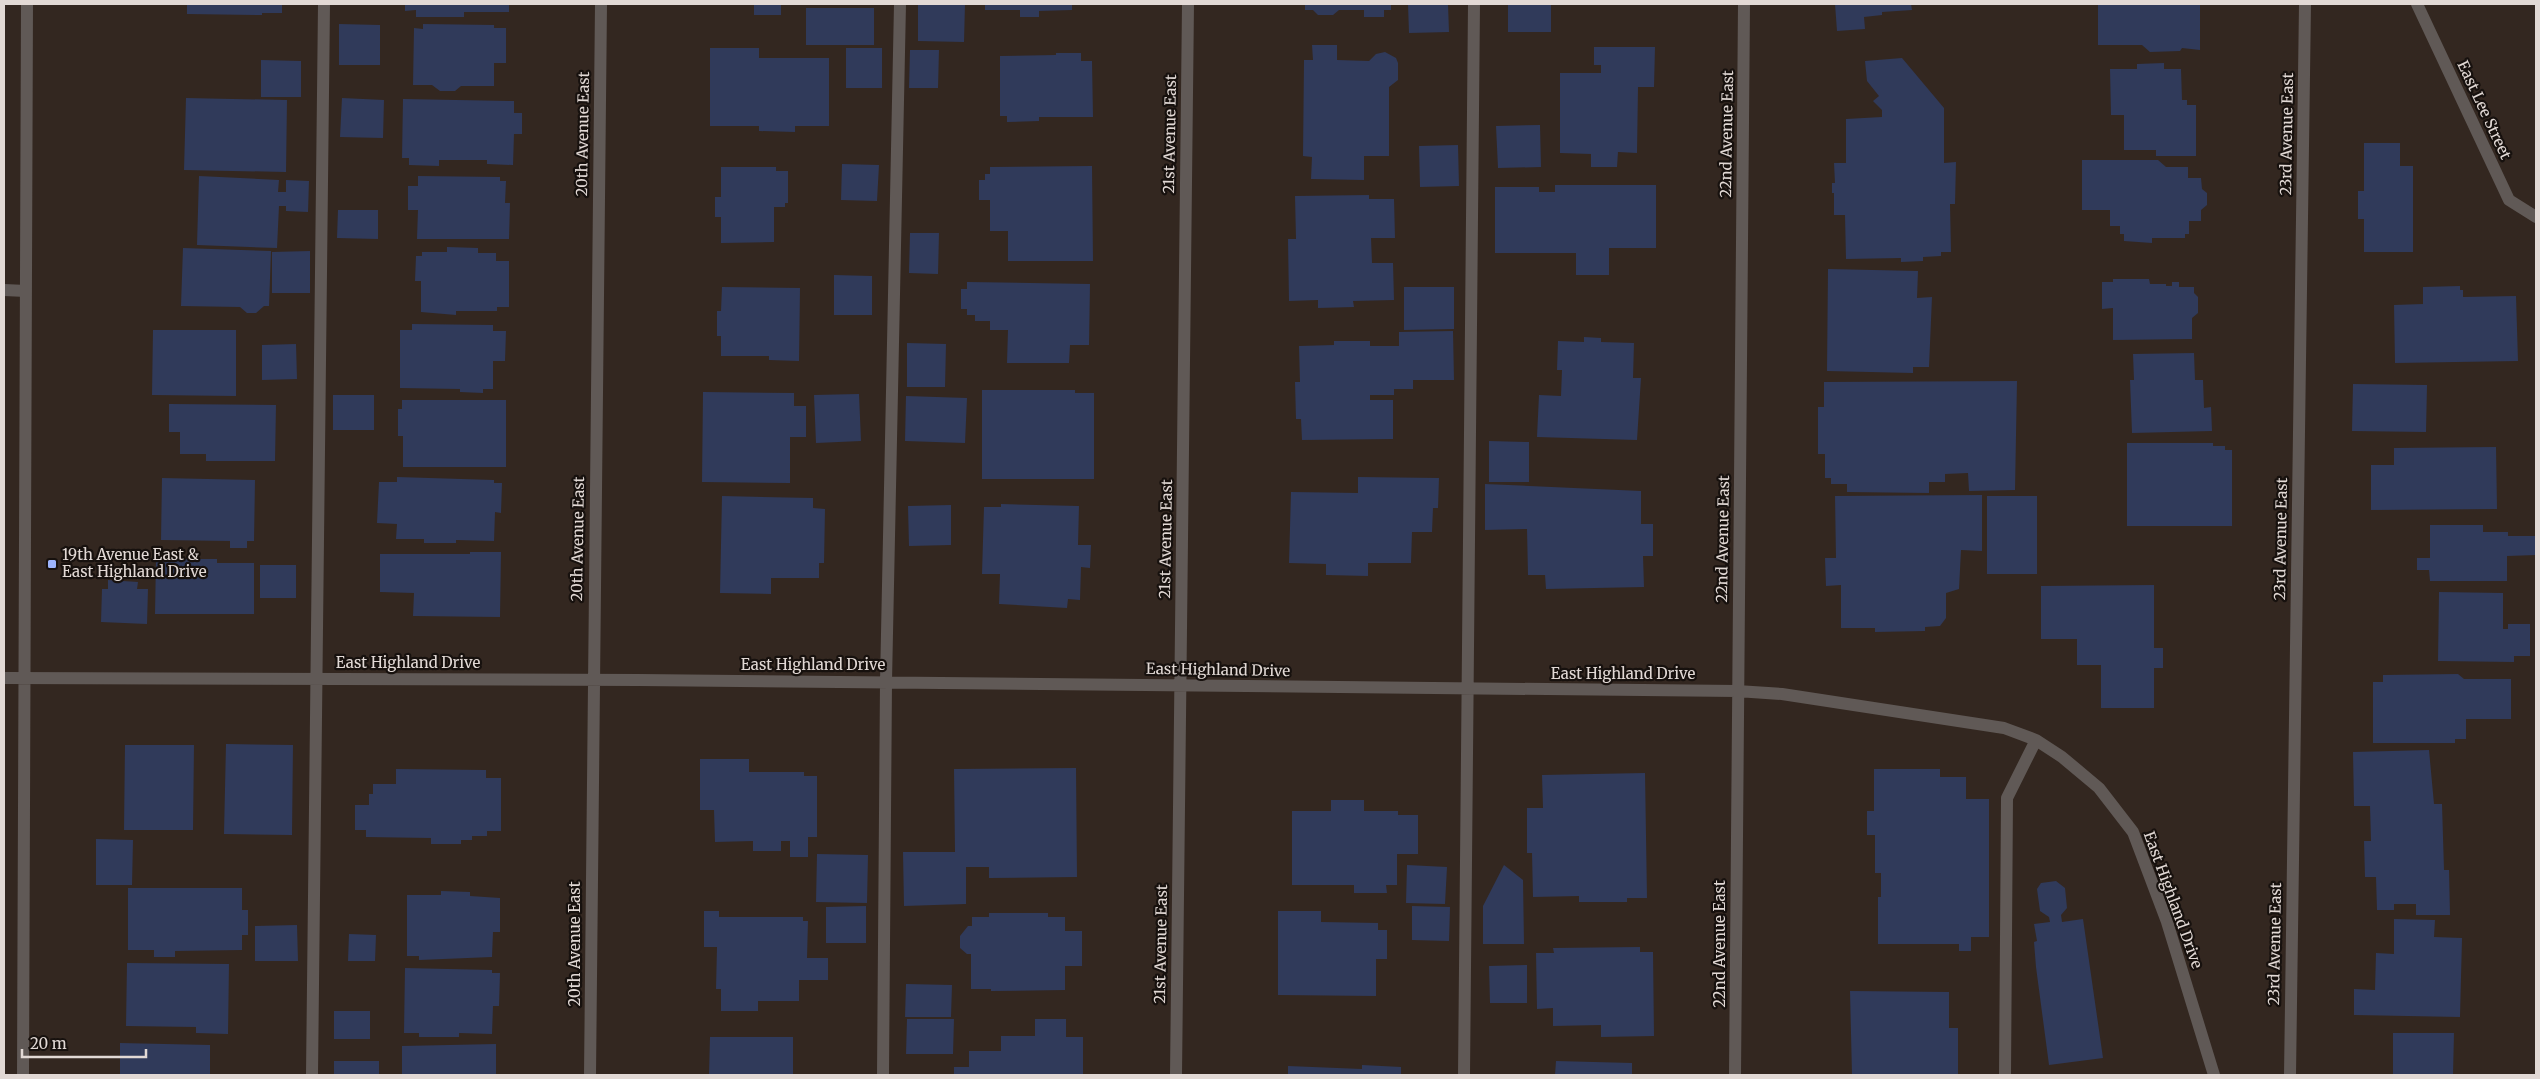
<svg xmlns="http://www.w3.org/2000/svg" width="2540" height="1079" viewBox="0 0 2540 1079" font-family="Merriweather,serif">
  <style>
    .building { fill: #303a5a }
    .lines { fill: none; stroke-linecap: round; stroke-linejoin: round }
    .minor { stroke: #605956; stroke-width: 12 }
    .poi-dot { fill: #9db4fd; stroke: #17110e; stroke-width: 2 }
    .labels { text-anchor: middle; stroke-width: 4.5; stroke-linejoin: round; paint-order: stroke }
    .street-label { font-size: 15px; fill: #e2d9d5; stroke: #17110e }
    .poi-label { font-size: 15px; fill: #e2d9d5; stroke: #17110e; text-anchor: start }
  </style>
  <rect width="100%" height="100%" fill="#332720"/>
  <path class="building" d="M 187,4 L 282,4 L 282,13 L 262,13 L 262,15 L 187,14 Z
    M 405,4 L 509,4 L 509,12 L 464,12 L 464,17 L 416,17 L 416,10 L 405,11 Z
    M 754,4 L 781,4 L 781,15 L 754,15 Z
    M 918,4 L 965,4 L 964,42 L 918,41 Z
    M 985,4 L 1072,4 L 1072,10 L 1039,11 L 1039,17 L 1020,17 L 1020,10 L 985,10 Z
    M 1305,4 L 1391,4 L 1391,10 L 1384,10 L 1384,17 L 1364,17 L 1364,10 L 1339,10 L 1333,15 L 1318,15 L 1313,10 L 1305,10 Z
    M 1408,4 L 1448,4 L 1449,32 L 1409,33 Z
    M 1508,4 L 1551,4 L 1551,32 L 1508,32 Z
    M 1835,4 L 1911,4 L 1912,10 L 1882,12 L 1882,15 L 1864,17 L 1865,29 L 1837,31 Z
    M 2098,4 L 2200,4 L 2200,50 L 2182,48 L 2180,51 L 2150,52 L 2142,45 L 2098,45 Z
    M 806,8 L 874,8 L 874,45 L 806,45 Z
    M 339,24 L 380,25 L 380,65 L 339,65 Z
    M 423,24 L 494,25 L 494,28 L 506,28 L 506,63 L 494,63 L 494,86 L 461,86 L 455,91 L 440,91 L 432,85 L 413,85 L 414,28 L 423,29 Z
    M 1312,45 L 1337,45 L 1337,60 L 1369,61 L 1376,54 L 1385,52 L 1396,58 L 1398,63 L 1398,80 L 1389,87 L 1389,156 L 1364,156 L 1364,180 L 1311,179 L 1312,157 L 1303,156 L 1304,60 L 1313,60 Z
    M 1594,47 L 1655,47 L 1654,87 L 1638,87 L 1637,153 L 1618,152 L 1617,167 L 1591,167 L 1591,154 L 1560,153 L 1560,73 L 1601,73 L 1601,65 L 1594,65 Z
    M 710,48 L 759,48 L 759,58 L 829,58 L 829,126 L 795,126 L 795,132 L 759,131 L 759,126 L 710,126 Z
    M 846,48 L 882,48 L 882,88 L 846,88 Z
    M 910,50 L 939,50 L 938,88 L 909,88 Z
    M 1056,53 L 1081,53 L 1081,61 L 1092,61 L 1093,117 L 1039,117 L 1039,121 L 1007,122 L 1007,116 L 1000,116 L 1000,56 L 1056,55 Z
    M 1902,58 L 1944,108 L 1944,163 L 1956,162 L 1955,204 L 1950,204 L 1951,252 L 1941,252 L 1941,256 L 1923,257 L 1923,261 L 1901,262 L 1901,258 L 1846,259 L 1845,215 L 1834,215 L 1834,193 L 1832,193 L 1832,183 L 1835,183 L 1834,163 L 1846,163 L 1846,119 L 1882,117 L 1882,110 L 1873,101 L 1879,96 L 1867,81 L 1865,61 Z
    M 261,60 L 301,61 L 301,97 L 261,97 Z
    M 2164,63 L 2164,69 L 2181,69 L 2182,100 L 2187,100 L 2187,105 L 2196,105 L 2196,156 L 2156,156 L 2156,150 L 2124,150 L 2124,115 L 2111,115 L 2110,69 L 2137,69 L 2137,64 Z
    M 186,98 L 287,100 L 286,172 L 184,170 Z
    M 342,98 L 384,100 L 383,138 L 340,137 Z
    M 403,99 L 514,101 L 514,113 L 522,113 L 522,134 L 514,134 L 513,165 L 487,164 L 487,160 L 439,160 L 439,166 L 409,165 L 409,158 L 402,158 Z
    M 1540,125 L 1541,167 L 1498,168 L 1496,126 Z
    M 2364,143 L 2400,143 L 2400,166 L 2413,166 L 2413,252 L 2364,252 L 2364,219 L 2358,219 L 2358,191 L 2364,191 Z
    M 1458,145 L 1459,186 L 1420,187 L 1419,146 Z
    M 2082,160 L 2158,160 L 2166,167 L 2188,167 L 2188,178 L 2201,178 L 2202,189 L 2207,193 L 2207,205 L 2201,210 L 2201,221 L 2189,221 L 2189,234 L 2185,234 L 2185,238 L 2152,238 L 2152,243 L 2124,241 L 2124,234 L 2120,234 L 2120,226 L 2110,226 L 2110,210 L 2082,210 Z
    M 842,164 L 879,165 L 877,201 L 841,200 Z
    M 1092,166 L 1093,261 L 1008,261 L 1008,231 L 990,231 L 990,200 L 979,200 L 979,180 L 985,180 L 985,174 L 990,174 L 990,167 Z
    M 721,167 L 776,167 L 776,171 L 788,171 L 788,203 L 785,203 L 785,207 L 774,207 L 774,242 L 721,243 L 721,217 L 715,217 L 715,197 L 721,197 Z
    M 199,176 L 279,180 L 278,192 L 286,192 L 286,180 L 309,181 L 308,212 L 286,211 L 286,206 L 279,206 L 277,248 L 197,245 Z
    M 418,176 L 500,177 L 500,181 L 506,181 L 505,203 L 510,203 L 509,239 L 417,239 L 418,210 L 408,210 L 408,186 L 418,186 Z
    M 1555,185 L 1656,185 L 1656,248 L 1609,248 L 1609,275 L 1576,275 L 1576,253 L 1495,253 L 1495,187 L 1539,187 L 1539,192 L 1555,192 Z
    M 1369,195 L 1369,199 L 1394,199 L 1395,238 L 1371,238 L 1372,263 L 1393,263 L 1394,300 L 1353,301 L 1354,307 L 1318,308 L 1318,300 L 1289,301 L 1288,239 L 1296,239 L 1295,196 Z
    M 338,210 L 378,210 L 378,239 L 337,238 Z
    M 910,233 L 939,233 L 938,274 L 909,273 Z
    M 447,247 L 478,248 L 478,253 L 496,253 L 496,261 L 509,261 L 509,307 L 497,307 L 497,311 L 456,311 L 456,315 L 421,312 L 421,281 L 415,281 L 416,256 L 422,256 L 422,252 L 447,252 Z
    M 183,248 L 271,251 L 269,306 L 264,306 L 256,313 L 247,313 L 240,307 L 181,306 Z
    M 310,251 L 310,293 L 272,293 L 272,252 Z
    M 1828,269 L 1918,271 L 1917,298 L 1932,297 L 1929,367 L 1913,367 L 1913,373 L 1827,371 Z
    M 834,275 L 872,276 L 872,315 L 834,315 Z
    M 2113,279 L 2149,279 L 2150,284 L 2166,284 L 2166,286 L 2172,286 L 2172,282 L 2179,282 L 2179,287 L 2194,287 L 2194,293 L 2198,297 L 2198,313 L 2192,318 L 2192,339 L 2113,340 L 2113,308 L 2102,309 L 2102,282 L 2113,282 Z
    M 967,282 L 1090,284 L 1089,345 L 1070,345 L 1069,363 L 1007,363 L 1008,330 L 990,330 L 990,321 L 975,321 L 975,315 L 967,315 L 967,309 L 961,309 L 961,289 L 967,289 Z
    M 2460,286 L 2460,290 L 2463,290 L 2463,297 L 2516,296 L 2518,361 L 2395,363 L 2394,305 L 2423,304 L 2423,287 Z
    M 722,287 L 800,288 L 799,361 L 769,360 L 769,356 L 721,356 L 721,336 L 717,336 L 717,311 L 721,311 Z
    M 1404,287 L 1454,287 L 1454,329 L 1404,330 Z
    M 412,324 L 493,325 L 493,331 L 506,331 L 505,361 L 493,361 L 493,389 L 483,389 L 483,393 L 460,392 L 460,389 L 400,388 L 400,330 L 412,330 Z
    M 153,330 L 236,330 L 236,396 L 152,395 Z
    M 1453,331 L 1454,380 L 1413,380 L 1413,389 L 1394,389 L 1394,395 L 1370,395 L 1370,400 L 1393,400 L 1393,439 L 1302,440 L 1301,419 L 1296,419 L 1295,382 L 1300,382 L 1299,346 L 1334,345 L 1334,341 L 1370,341 L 1370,346 L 1399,346 L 1399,332 Z
    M 1584,337 L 1601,338 L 1601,342 L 1634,343 L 1633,378 L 1641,378 L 1637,440 L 1537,437 L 1539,395 L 1561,396 L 1562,370 L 1557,370 L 1558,341 L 1584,342 Z
    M 907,343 L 946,344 L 945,387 L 907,387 Z
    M 296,344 L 297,379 L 262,380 L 262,345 Z
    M 2194,353 L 2195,380 L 2203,380 L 2204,408 L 2211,407 L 2212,431 L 2132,433 L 2130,380 L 2134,380 L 2133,354 Z
    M 2017,381 L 2015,490 L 1969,491 L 1968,473 L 1945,474 L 1945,482 L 1929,482 L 1929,493 L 1847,492 L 1847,484 L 1831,484 L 1831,478 L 1825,478 L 1825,454 L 1818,454 L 1818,407 L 1824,407 L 1824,382 Z
    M 2353,384 L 2427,385 L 2426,432 L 2352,431 Z
    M 982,390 L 1075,390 L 1075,393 L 1094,393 L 1094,479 L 982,479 Z
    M 703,392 L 794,393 L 794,406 L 806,406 L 806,437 L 790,437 L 790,483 L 702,482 Z
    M 859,394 L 861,441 L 816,443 L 814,395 Z
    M 333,395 L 374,395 L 374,430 L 333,430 Z
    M 906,396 L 967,398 L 965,443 L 905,441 Z
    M 402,400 L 506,400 L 506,467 L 403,467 L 403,436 L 398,436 L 398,409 L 402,409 Z
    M 169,404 L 276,405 L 275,461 L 206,461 L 206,454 L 180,454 L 180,432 L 169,432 Z
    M 1489,441 L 1529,442 L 1529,482 L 1489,482 Z
    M 2127,443 L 2213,443 L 2213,446 L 2225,446 L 2225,450 L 2232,450 L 2232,526 L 2127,526 Z
    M 2496,447 L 2497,509 L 2371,510 L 2371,465 L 2394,465 L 2394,448 Z
    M 397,477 L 494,480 L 494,483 L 502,483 L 501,513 L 495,512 L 494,541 L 456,540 L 456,543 L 424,543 L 424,539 L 396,539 L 397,524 L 377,523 L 379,482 L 397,482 Z
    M 1358,477 L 1439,478 L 1438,508 L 1433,508 L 1432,532 L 1412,532 L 1411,563 L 1368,563 L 1368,576 L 1326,575 L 1326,564 L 1289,563 L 1291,492 L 1358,493 Z
    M 162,478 L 255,480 L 254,541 L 247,541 L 247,548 L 230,548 L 230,541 L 161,540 Z
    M 1485,484 L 1641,491 L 1641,524 L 1653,524 L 1653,556 L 1643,556 L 1644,587 L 1546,589 L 1545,575 L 1528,575 L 1527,529 L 1485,530 Z
    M 1982,495 L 1982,551 L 1961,550 L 1959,589 L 1946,593 L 1946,618 L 1940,626 L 1925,627 L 1925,631 L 1875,632 L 1875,628 L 1841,628 L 1841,585 L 1826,586 L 1825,558 L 1836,558 L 1835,496 Z
    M 722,496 L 813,498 L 813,508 L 825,509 L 824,563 L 819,563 L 819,578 L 771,578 L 771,594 L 720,593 Z
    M 1987,496 L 2037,496 L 2037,574 L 1987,574 Z
    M 1001,504 L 1079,506 L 1078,545 L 1091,545 L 1090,568 L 1081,567 L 1080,600 L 1068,599 L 1067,608 L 999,604 L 1000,574 L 982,574 L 984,507 L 1001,507 Z
    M 951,505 L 951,545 L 909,546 L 908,506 Z
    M 2430,525 L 2483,525 L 2483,532 L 2508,532 L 2508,536 L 2536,536 L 2536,555 L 2507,556 L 2507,581 L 2430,581 L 2429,570 L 2417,570 L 2417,558 L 2430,558 Z
    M 470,552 L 501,552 L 500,617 L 413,616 L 414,593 L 380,592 L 380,554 L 470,554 Z
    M 156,559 L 217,559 L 217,563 L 254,563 L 254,614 L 155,614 Z
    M 260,565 L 296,565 L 296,598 L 260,598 Z
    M 108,580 L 138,582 L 137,589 L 148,589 L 147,624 L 101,622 L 102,589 L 108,589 Z
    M 2154,585 L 2154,648 L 2163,648 L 2163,668 L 2154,668 L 2154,708 L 2101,708 L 2101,665 L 2077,665 L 2077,639 L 2041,639 L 2041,586 Z
    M 2439,592 L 2503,593 L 2503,629 L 2508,629 L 2508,624 L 2530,624 L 2530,656 L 2514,656 L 2514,662 L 2438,661 Z
    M 2458,674 L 2464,679 L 2511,679 L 2511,719 L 2466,719 L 2466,739 L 2455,739 L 2455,743 L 2373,743 L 2373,682 L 2383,682 L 2383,675 Z
    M 226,744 L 293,745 L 292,835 L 224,834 Z
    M 125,745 L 194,745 L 193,830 L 124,830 Z
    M 2429,750 L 2434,804 L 2442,804 L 2444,870 L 2449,870 L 2450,915 L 2416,915 L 2416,904 L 2394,904 L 2394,910 L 2377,910 L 2376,877 L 2365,877 L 2364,841 L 2371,841 L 2370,806 L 2354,806 L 2353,752 Z
    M 700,759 L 749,759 L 749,772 L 804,772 L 804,776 L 817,776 L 817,837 L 808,837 L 808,857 L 790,857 L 790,841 L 781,841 L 781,851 L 753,851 L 753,841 L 715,842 L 714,810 L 700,810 Z
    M 1076,768 L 1077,877 L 989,878 L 989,867 L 966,867 L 966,904 L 904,906 L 903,852 L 955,852 L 954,769 Z
    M 396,769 L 486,770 L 486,778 L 501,778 L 501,831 L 487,831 L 487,836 L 472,836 L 472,840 L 461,840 L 461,844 L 431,844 L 431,838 L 366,837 L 366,830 L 355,830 L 355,805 L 369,805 L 369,794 L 373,794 L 373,784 L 396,784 Z
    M 1874,769 L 1940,769 L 1940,777 L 1966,777 L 1966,799 L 1989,799 L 1989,937 L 1971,937 L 1971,951 L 1959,951 L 1959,944 L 1878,944 L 1878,897 L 1881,897 L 1881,873 L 1875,873 L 1875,835 L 1867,835 L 1867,811 L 1874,811 Z
    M 1645,773 L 1647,898 L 1627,898 L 1627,902 L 1579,902 L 1579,896 L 1533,897 L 1532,853 L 1527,853 L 1527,808 L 1543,808 L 1542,775 Z
    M 1331,800 L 1364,800 L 1364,811 L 1398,811 L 1398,815 L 1418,815 L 1418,854 L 1397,854 L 1397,885 L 1386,885 L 1387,893 L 1354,893 L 1354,885 L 1292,885 L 1292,811 L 1331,811 Z
    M 96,839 L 133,840 L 132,885 L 96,885 Z
    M 817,854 L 868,855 L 867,903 L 816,902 Z
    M 1407,865 L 1447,867 L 1445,904 L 1406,903 Z
    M 1504,865 L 1523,880 L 1524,944 L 1483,944 L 1483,906 Z
    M 2056,881 L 2065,888 L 2067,908 L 2061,915 L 2062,922 L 2083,919 L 2103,1058 L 2049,1065 L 2036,967 L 2034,942 L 2037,941 L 2034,924 L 2050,922 L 2049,917 L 2040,911 L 2037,889 L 2041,883 Z
    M 128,888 L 242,888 L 242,910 L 248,910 L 248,935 L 242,935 L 242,950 L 175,951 L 175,957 L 154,957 L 154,950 L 128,950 Z
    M 441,891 L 470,892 L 470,896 L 500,898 L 500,932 L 493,932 L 492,957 L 419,960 L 419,956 L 407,956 L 407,895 L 441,895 Z
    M 866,906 L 866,943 L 826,943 L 826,907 Z
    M 1412,906 L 1450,907 L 1449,941 L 1412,940 Z
    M 704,911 L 719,911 L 719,917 L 803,917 L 803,921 L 808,921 L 807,958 L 828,958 L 828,980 L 799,980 L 799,1001 L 758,1001 L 758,1011 L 721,1011 L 721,989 L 716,989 L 717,947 L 704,947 Z
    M 1278,911 L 1321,911 L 1321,922 L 1378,923 L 1378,930 L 1387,930 L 1387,959 L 1376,959 L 1376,996 L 1278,995 Z
    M 989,913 L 1048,913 L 1048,917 L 1065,917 L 1065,931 L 1082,931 L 1082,966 L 1065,966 L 1065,990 L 991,991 L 991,989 L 971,989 L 971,954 L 967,954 L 960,948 L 960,936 L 968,926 L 972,926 L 972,917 L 989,917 Z
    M 2394,919 L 2435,920 L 2434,937 L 2462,938 L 2460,1017 L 2354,1015 L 2354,989 L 2375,990 L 2376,953 L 2394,954 Z
    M 297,925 L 298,961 L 255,961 L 255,926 Z
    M 349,934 L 376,935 L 375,961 L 348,961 Z
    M 1640,947 L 1640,952 L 1653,952 L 1654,1036 L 1601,1037 L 1601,1025 L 1553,1026 L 1553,1008 L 1537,1009 L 1536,953 L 1554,953 L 1553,948 Z
    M 127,963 L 229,964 L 228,1034 L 196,1033 L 196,1027 L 126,1026 Z
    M 1527,965 L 1527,1003 L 1490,1003 L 1489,966 Z
    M 405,968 L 492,970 L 492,973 L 500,973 L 499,1006 L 493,1006 L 492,1034 L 459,1033 L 459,1037 L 419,1037 L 419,1033 L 404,1033 Z
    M 906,984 L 952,985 L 951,1017 L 905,1017 Z
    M 1850,991 L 1949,992 L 1949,1028 L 1958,1028 L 1958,1075 L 1852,1075 Z
    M 334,1011 L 370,1011 L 370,1039 L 334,1039 Z
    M 907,1019 L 954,1019 L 953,1054 L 906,1054 Z
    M 1035,1019 L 1066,1019 L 1066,1037 L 1083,1037 L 1083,1075 L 954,1075 L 954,1067 L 969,1067 L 969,1051 L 1001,1051 L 1001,1036 L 1035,1036 Z
    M 2393,1033 L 2454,1033 L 2453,1075 L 2393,1075 Z
    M 710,1037 L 793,1037 L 793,1075 L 709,1075 Z
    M 120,1043 L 210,1045 L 210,1075 L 120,1075 Z
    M 496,1044 L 496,1075 L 402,1075 L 402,1046 Z
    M 334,1061 L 379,1061 L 379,1075 L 334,1075 Z
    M 1556,1061 L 1632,1063 L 1632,1075 L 1555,1075 Z
    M 1362,1065 L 1401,1067 L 1401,1075 L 1288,1075 L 1288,1066 L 1362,1069 Z"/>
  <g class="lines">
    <path class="minor" d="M 2417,4 L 2509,200 L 2536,217
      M 4,290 L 26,291
      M 4,678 L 639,680 L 1737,691 L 1782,694 L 2004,728 L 2036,740 L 2062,757 L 2099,788 L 2133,832 L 2167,922 L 2214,1075
      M 23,1075 L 27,4
      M 312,1075 L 324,4
      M 590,1075 L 601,4
      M 883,1075 L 886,682 L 900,4
      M 1176,1075 L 1188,4
      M 1464,1075 L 1474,4
      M 1735,1075 L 1744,4
      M 2005,1075 L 2007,798 L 2036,740
      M 2290,1075 L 2305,4"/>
  </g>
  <rect class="poi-dot" x="47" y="559" width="10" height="10" rx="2.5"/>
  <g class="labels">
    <g class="street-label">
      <text transform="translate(2484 110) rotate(65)" y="5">East Lee Street</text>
      <text transform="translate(583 134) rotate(-89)" y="5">20th Avenue East</text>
      <text transform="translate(1170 134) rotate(-89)" y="5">21st Avenue East</text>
      <text transform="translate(1727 134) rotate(-89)" y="5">22nd Avenue East</text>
      <text transform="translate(2287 134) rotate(-89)" y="5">23rd Avenue East</text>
      <text transform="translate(578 539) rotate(-89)" y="5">20th Avenue East</text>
      <text transform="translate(1166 539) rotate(-89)" y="5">21st Avenue East</text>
      <text transform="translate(1723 539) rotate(-89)" y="5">22nd Avenue East</text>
      <text transform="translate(2281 539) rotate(-89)" y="5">23rd Avenue East</text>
      <text x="408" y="668">East Highland Drive</text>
      <text x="813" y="670">East Highland Drive</text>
      <text transform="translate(1218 670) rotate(1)" y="5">East Highland Drive</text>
      <text x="1623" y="679">East Highland Drive</text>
      <text transform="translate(2173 900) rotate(70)" y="5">East Highland Drive</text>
      <text transform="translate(575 944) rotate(-90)" y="5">20th Avenue East</text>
      <text transform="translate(1161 944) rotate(-89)" y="5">21st Avenue East</text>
      <text transform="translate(1720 944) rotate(-90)" y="5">22nd Avenue East</text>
      <text transform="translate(2275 944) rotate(-89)" y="5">23rd Avenue East</text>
    </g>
    <g class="poi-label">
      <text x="62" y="560">19th Avenue East &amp;<tspan x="62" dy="17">East Highland Drive</tspan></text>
    </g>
  </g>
  <rect width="2540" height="1079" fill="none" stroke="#e2d9d5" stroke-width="10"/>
  <path d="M22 1049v8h124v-8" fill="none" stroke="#e2d9d5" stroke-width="2.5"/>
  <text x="30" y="1049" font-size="15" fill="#e2d9d5" stroke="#17110e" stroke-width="4" paint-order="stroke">20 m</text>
</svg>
